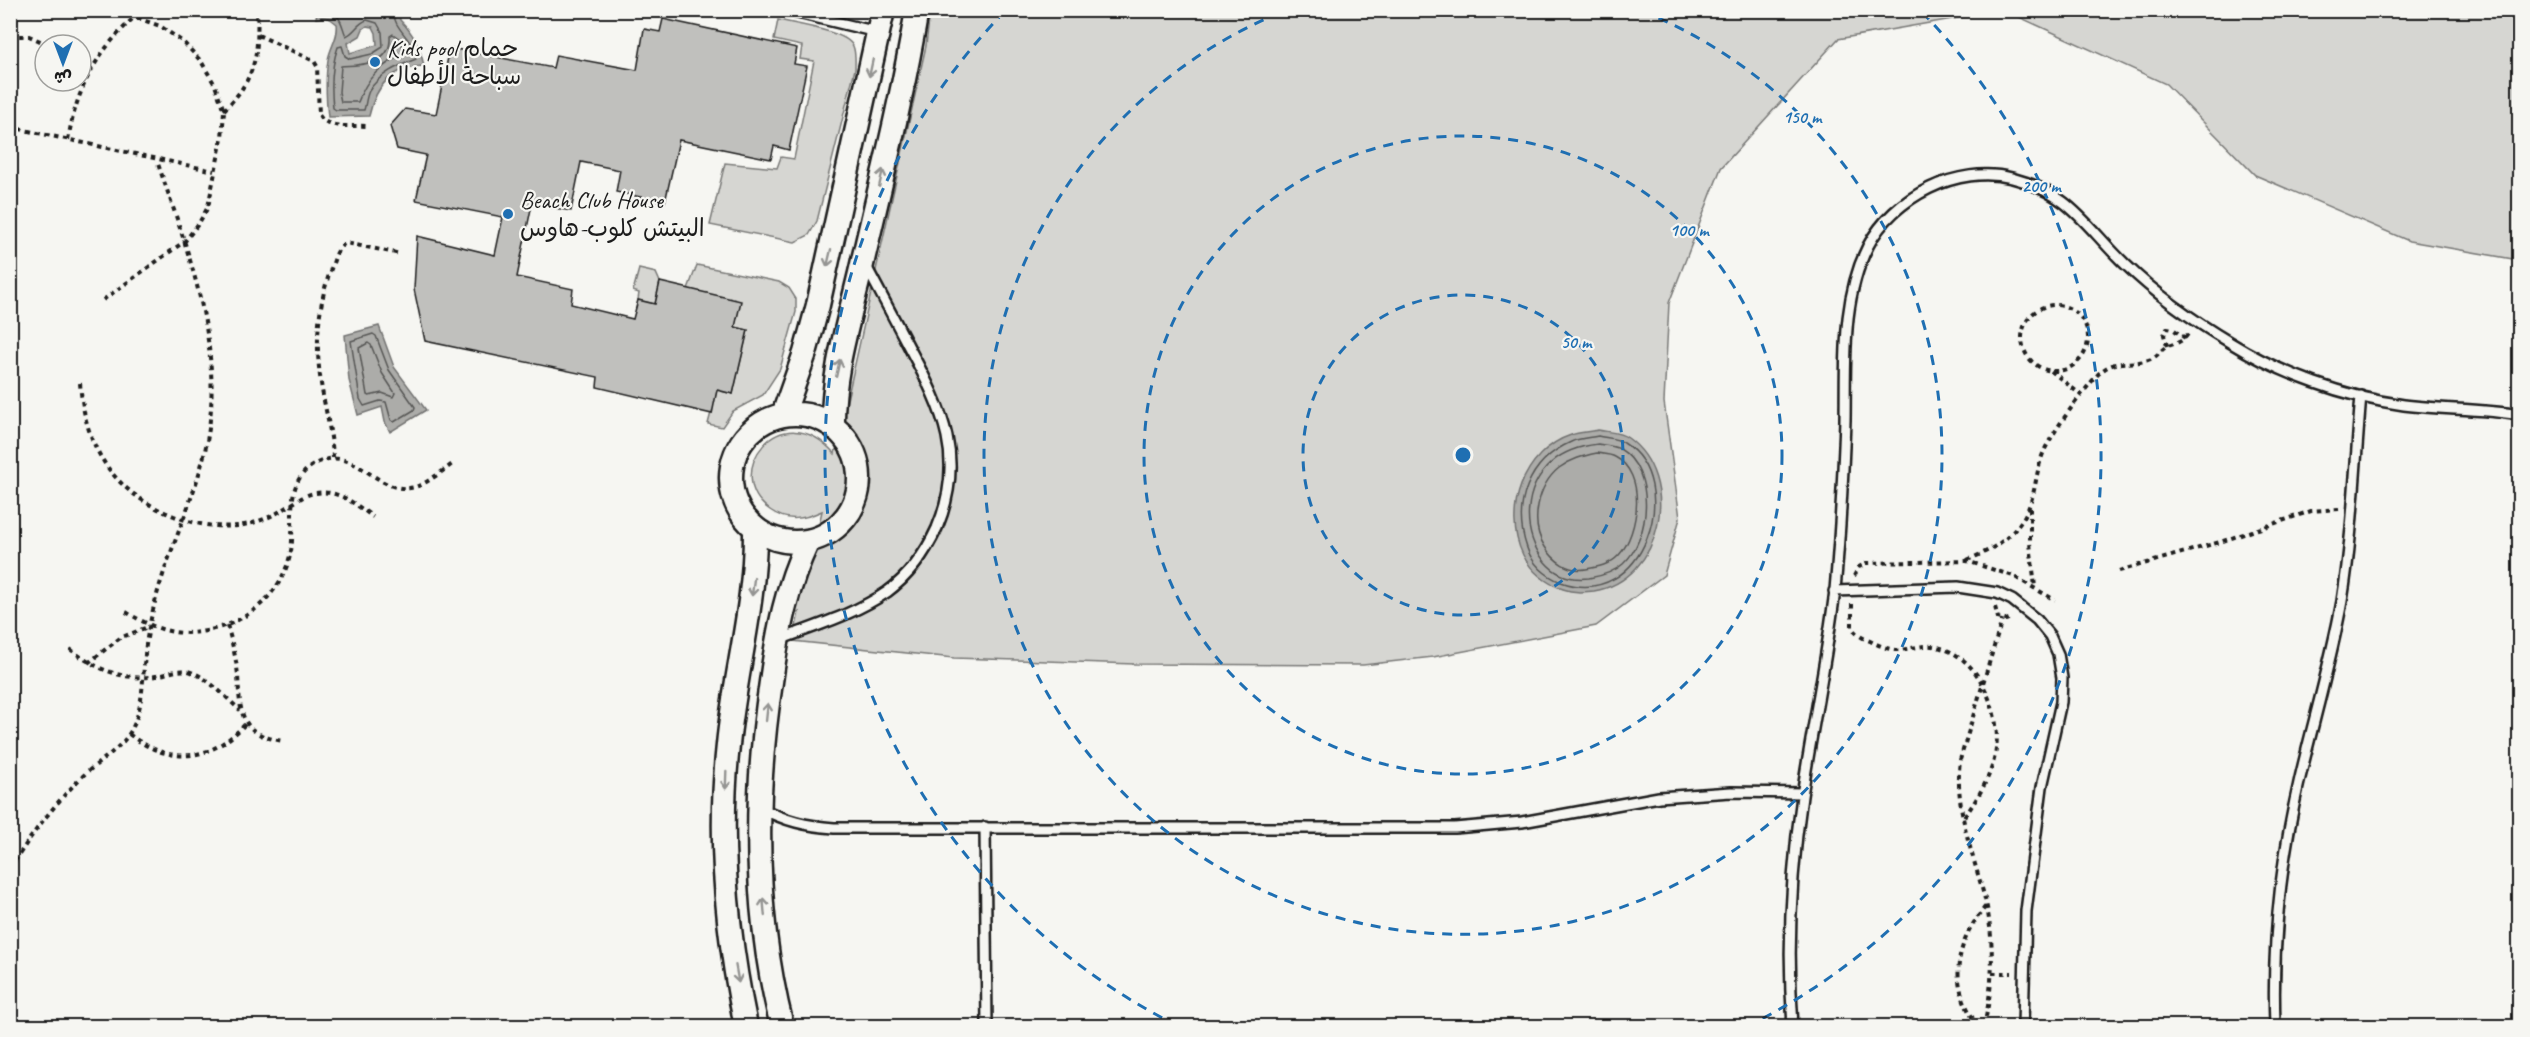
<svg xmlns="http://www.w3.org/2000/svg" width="2530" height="1037" viewBox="0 0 2530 1037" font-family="Caveat,'Playpen Sans Arabic',sans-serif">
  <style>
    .green { fill: #d6d6d2; stroke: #797977; stroke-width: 1.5 }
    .water { fill: #acaca9; stroke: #727271; stroke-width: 1.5; fill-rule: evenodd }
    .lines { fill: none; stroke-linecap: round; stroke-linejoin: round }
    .shore { stroke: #565654; stroke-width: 1.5 }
    .building { fill: #c0c0bd; stroke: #1c1c1c; stroke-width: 1.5 }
    .service-casing { stroke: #1c1c1c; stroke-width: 14 }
    .tertiary-casing { stroke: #1c1c1c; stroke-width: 27 }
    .path { stroke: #1c1c1c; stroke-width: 4; stroke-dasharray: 4.5 4.5; stroke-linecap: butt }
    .service { stroke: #f6f6f2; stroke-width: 9 }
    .tertiary { stroke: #f6f6f2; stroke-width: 22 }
    .oneway { stroke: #949492 }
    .ring { fill: none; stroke: #1f6fb2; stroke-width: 3; stroke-dasharray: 10 8 }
    .poi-dot { fill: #1f6fb2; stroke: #f6f6f2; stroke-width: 2 }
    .labels { text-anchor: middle; stroke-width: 4.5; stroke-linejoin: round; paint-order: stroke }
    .poi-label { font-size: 24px; fill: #1c1c1c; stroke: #f6f6f2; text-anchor: start }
    .centre { fill: #1f6fb2; stroke: #f6f6f2; stroke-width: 3 }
    .ring-label { font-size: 18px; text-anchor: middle; font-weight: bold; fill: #1f6fb2; stroke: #f6f6f2; stroke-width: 4.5; stroke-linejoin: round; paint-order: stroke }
  </style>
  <rect width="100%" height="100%" fill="#f6f6f2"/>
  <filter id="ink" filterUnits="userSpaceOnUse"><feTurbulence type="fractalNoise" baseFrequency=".0167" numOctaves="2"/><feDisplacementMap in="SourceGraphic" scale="12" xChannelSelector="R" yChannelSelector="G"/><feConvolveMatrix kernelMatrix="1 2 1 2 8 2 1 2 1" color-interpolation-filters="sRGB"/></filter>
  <g filter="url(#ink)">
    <path class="green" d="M 930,11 L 1998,11 L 1838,39 L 1721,168 L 1669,303 L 1664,402 L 1680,518 L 1664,575 L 1596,626 L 1433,657 L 1363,665 L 1135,664 L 954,658 L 793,641 L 799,612 L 791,616 L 799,586 L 808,574 L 822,511 C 804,519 788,523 770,510 C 720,476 780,391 835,454 L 926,46 Z
      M 2006,11 L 2519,11 L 2519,260 L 2409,241 L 2255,175 L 2166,84 Z
      M 778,20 C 794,24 846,31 853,46 C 856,53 855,62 855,69 L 817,221 L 809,235 L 795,242 L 710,225 L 725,163 L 777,168 L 781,157 L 794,159 L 814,61 L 800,59 L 802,46 L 774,40 Z
      M 697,265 L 779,282 L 789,288 L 796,299 L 796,312 L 780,369 L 763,395 L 733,411 L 722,427 L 708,424 L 717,390 L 733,394 L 748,330 L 735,327 L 688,289 Z
      M 639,269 L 656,273 L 660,282 L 655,304 L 638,300 L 639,293 L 633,291 Z"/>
    <path class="water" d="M 317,11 L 399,11 L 400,20 C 414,34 420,47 424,66 C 391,68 376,85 369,116 L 328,117 C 326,98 325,79 328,60 C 330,47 339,37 337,24 C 329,17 325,16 316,18 ZM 367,26 L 373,27 L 376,33 L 377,45 L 350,53 L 348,43 L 360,36 L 363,29 Z
      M 379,326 L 394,367 L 426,410 L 390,432 L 385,422 L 382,407 L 358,415 L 349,380 L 345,335 Z
      M 1598,430 C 1607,432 1621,432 1628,438 C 1683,478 1663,580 1594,591 C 1582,592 1575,593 1563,589 C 1546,583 1532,573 1523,555 C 1502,512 1523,451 1571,435 C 1579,432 1589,432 1598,430 Z"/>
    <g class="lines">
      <path class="shore" d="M 324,10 C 343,15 340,22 346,36 C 355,33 357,23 367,20 L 377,23 L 382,32 L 383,47 L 372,54 L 350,59 L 345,56 L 342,46 L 338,47 C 331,66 331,88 333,108 L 336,110 L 364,110 C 366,104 366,97 369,91 C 380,73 398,66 416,59 C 415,39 393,30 393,10
        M 393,34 L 400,39 L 405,53 C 381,66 368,75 358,102 L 341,102 L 339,92 L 341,66 C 362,65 392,65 390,36 Z
        M 373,334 L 376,336 L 389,370 L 415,407 L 414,410 L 394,422 L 391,420 L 386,402 L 380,401 L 364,406 L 360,399 L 351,341 Z
        M 368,343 L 371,345 L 382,373 L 395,393 L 393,397 L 382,393 L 369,396 L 367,395 L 359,348 Z
        M 1598,436 C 1606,438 1618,438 1624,443 C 1686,482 1644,612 1561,582 C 1546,576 1532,564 1527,548 C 1512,505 1528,461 1571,442 C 1579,438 1589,438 1598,436 Z
        M 1598,444 C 1605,445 1615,446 1620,449 C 1656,471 1651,539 1623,564 C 1613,573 1602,576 1589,578 C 1572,580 1556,575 1545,562 C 1521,532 1523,488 1552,462 C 1564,451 1582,446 1598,444 Z
        M 1597,453 C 1602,454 1610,454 1615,457 C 1647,473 1639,533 1619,555 C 1610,565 1598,567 1586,569 C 1568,572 1554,561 1545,547 C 1529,523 1538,485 1559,468 C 1571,459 1583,456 1597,453 Z"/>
    </g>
    <path class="building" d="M 663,19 L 797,48 L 794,64 L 807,66 L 789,150 L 774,146 L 771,159 L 679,140 L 665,202 L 616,192 L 620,170 L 581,162 L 571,211 L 532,204 L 517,277 L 573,289 L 571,304 L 633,319 L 638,300 L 655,304 L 660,282 L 741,301 L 735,327 L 748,330 L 733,394 L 717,390 L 712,414 L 597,387 L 598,377 L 425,341 L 414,289 L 417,236 L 495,255 L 503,217 L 416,200 L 426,155 L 397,149 L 390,126 L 405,109 L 436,114 L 450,48 L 553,68 L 556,55 L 637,70 L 644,29 L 660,32 Z"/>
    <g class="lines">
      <defs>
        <path id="service" d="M 785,10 L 877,32
          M 1834,591 L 1958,587 L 1997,593 L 2012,600 L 2037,620 L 2050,636 L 2058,654 L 2062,678 L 2061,702 L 2042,787 L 2026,911 L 2023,1026
          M 779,640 C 815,626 855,614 887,592 C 909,576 926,552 937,528 C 966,459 943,411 911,351 C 896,322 881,294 866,266
          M 761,808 C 785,821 807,826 834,828 L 1455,828 L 1522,822 L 1659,797 L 1731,792 L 1802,793
          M 985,827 L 987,1026
          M 1793,1026 C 1787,950 1791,872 1802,796 C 1812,727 1827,659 1835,590 C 1840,534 1843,477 1845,420 C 1846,362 1841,300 1868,246 C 1893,197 1958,164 2012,178 C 2072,194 2085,226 2126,265 C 2157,295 2194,321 2231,343 C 2281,374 2345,397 2404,405 C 2442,410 2482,408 2520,415
          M 2275,1026 C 2272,944 2281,858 2300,778 C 2314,719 2331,661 2342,601 C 2353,534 2355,464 2361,396"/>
        <path id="tertiary" d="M731 478a64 64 0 1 1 128 0a64 64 0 1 1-128 0Z
          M 783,415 L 805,353 L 818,305 L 883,10
          M 833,426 C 832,369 851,315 863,260 C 882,178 903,94 917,10
          M 746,1026 C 727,936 718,838 728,745 C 735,672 756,602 755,528
          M 782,1026 C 754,915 754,795 771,682 C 778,630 786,588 808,541"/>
      </defs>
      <use href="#service" class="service-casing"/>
      <use href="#tertiary" class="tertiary-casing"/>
      <path class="path" d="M 258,35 L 314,61 L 317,66 L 319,115 C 328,130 351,125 367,126
        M 10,36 L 29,36 L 49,45
        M 81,72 L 87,76
        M 224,110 C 256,78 259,55 257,10
        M 10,127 L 214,171
        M 68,140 C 78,82 99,49 142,10
        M 103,300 L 185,241 L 199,223 L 208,207 L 222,138 L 224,111 L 215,85 L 201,61 L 183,42 L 160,26 L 135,17
        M2022 338a33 33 0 1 1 66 0a33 33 0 1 1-66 0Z
        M 2167,346 L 2164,335 L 2167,328 L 2173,329 L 2185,338
        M 2051,371 L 2081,395
        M 80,383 C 85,447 112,492 174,516 C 194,524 215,528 237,526 C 256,524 276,515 292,504 C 300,499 306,494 316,493 C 339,489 356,505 373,517
        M 333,458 C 332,430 323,403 320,376 C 315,339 319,300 332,266 C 335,258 337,247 346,243 L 401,254
        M 2030,508 L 2030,543 L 2035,587
        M 1967,560 C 1995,549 2019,534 2030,504 C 2037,485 2036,467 2046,447 C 2059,423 2076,401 2093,380 C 2114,354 2127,368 2151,359 C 2158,356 2162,348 2168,346 C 2179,342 2183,342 2190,331
        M 2119,571 L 2220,542 L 2311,511 L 2339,509
        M 1854,576 L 1859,567 L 1866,563 L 1967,561 L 2013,576 L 2055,600
        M 1852,604 L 1852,628 C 1857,635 1862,638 1870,641 C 1878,645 1887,649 1896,650 C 1912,650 1925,642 1941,648 C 1961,654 1975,669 1984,687 C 2009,739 1995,774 1963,819
        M 1995,607 L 1998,618 L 2006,620 L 2011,618
        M 126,612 C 159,632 183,639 221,627 C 256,616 284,588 291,551 C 296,519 281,479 319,462 C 357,445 378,497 415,487 C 428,483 442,471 454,463
        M 227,625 C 232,642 236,658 238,675 C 240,714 240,735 284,741
        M 70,649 C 95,668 123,682 156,676 C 167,674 176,669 188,671 C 207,676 225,697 240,710
        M 88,663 L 120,638 L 150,626
        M 129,734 C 170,766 211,762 246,723
        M 10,869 C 29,837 58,799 86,773 C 100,761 118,750 129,734 C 144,710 142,682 145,655 C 146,639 150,622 154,606 C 167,553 193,504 205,451 C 227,351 189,254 157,161
        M 1992,973 L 2012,973
        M 1978,1026 C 1948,984 1954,945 1986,906
        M 1984,1026 C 1993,987 1995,944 1986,903 C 1974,856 1954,810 1960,760 L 2002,620"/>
      <use href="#service" class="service"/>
      <use href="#tertiary" class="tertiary"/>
    </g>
    <defs><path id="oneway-shaft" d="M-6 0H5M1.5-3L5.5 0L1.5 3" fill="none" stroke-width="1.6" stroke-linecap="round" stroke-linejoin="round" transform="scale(1.5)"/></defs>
    <g class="oneway">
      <use href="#oneway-shaft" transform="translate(871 68) rotate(102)"/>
      <use href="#oneway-shaft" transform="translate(881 178) rotate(-78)"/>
      <use href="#oneway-shaft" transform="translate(829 258) rotate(103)"/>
      <use href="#oneway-shaft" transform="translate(838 368) rotate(-78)"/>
      <use href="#oneway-shaft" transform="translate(753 587) rotate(97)"/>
      <use href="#oneway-shaft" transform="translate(767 712) rotate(-84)"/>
      <use href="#oneway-shaft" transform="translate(726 780) rotate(92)"/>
      <use href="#oneway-shaft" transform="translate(764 907) rotate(-95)"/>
      <use href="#oneway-shaft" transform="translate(737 974) rotate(80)"/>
    </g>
  </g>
  <g class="ring">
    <circle cx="1463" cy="455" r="160"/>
    <circle cx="1463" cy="455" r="319"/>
    <path d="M1642 11A479 479 0 1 1 1284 11"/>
    <path d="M1178 1026A638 638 0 0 1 1004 12M1922 12A638 638 0 0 1 1748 1026"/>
  </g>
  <g class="poi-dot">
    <circle cx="375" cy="62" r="6"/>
    <circle cx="508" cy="214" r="6"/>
  </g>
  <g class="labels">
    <g class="poi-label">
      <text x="387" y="56">Kids pool حمام<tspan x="387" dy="28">سباحة الأطفال</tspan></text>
      <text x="520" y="208">Beach Club House<tspan x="520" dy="28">البيتش كلوب-هاوس</tspan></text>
    </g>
  </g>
  <circle cx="1463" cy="455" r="9" class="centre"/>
  <g class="ring-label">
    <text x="1802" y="123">150 m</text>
    <text x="2041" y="192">200 m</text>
    <text x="1689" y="236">100 m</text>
    <text x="1576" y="348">50 m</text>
  </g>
  <rect width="2530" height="1037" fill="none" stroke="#f6f6f2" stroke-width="36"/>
  <rect x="18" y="18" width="2494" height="1001" fill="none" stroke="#1c1c1c" stroke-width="2" filter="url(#ink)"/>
  <g transform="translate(63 63) rotate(180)"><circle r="28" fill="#f6f6f2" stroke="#9f9f9c" stroke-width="1.5"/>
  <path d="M0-4.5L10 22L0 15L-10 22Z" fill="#1f6fb2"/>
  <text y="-9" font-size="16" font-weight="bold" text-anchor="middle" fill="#1c1c1c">ش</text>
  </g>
</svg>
